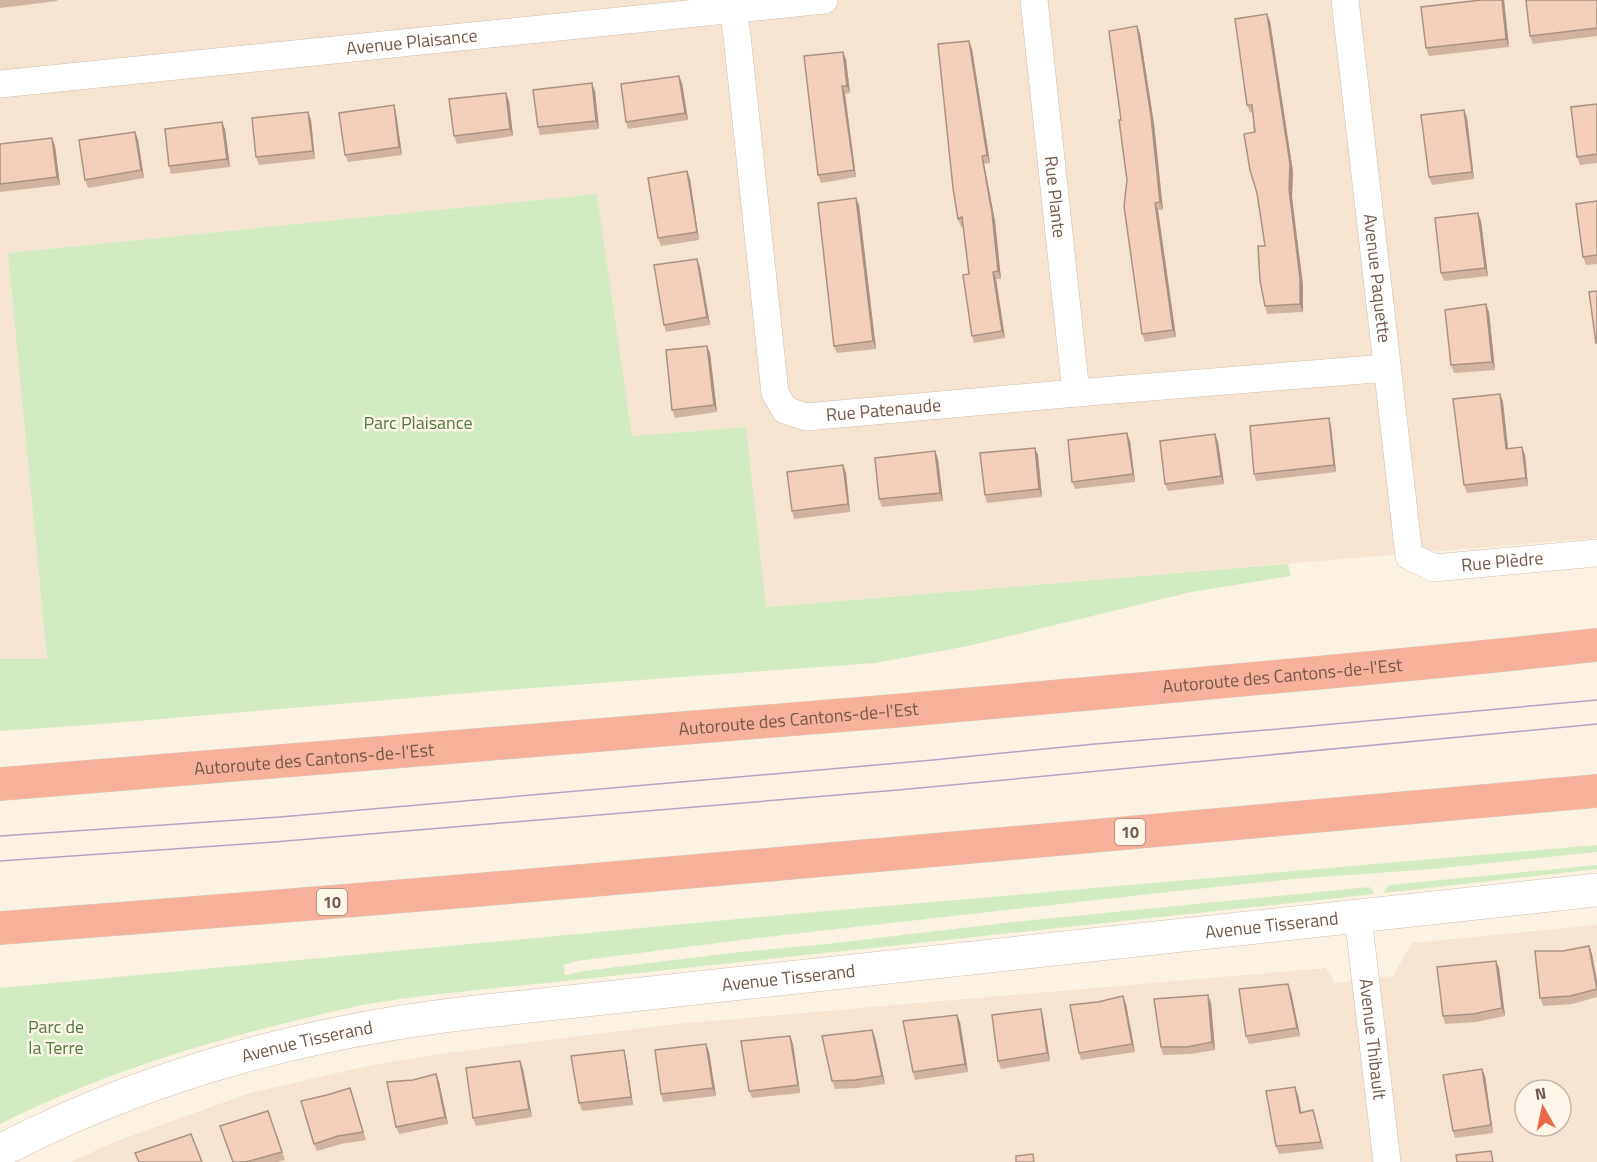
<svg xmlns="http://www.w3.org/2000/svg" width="1597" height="1162" viewBox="0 0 1597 1162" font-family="'Titillium Web',sans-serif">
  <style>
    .residential { fill: #f4e4d1; fill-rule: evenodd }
    .green { fill: #d2eac2 }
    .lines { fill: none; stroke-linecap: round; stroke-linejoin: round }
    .minor-casing { stroke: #d0bcad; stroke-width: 28 }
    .tertiary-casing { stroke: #d0bcad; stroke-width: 34 }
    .motorway-casing { stroke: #d8d0cc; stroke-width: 34 }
    .minor { stroke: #fff; stroke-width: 27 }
    .tertiary { stroke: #fff; stroke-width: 33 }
    .motorway { stroke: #f7b19a; stroke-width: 33 }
    .tram { stroke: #b5a2c6; stroke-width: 1.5 }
    .wall { fill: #d0b3a1 }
    .shaded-wall { fill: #a99283 }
    .building { fill: #f2d0bb; stroke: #a99283; stroke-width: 1.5 }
    .labels { text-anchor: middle; stroke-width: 5; stroke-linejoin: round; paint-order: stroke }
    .shield { fill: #fff6e9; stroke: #9e8779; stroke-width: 1.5 }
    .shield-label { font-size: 16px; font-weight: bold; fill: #745849 }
    .street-label { font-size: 18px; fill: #745849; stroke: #fff6e9 }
    .park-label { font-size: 18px; fill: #537a41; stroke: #fff6e9 }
  </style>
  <rect width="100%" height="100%" fill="#fcf2e3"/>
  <path class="residential" d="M 0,0 L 1597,0 L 1597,538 L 765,607 L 746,427 L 632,436 L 597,194 L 9,253 L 47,660 L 0,659 Z
    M 1597,925 L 1597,1162 L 71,1162 L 114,1142 L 250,1093 L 372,1065 L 440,1054 L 676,1024 L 1326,968 L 1335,983 L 1393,976 L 1412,943 ZM 1525,1090 L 1561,1090 L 1561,1126 L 1525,1126 Z"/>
  <path class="green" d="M 597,194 L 632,436 L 746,427 L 766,607 L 1288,564 L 1291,576 L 1191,592 L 968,646 L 875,663 L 492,691 L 90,725 L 0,731 L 0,659 L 47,659 L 8,253 Z
    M 1597,845 L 1597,852 L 1433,869 L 1293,879 L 1177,891 L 757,938 L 577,961 L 564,965 L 565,975 L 584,971 L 731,953 L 827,944 L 1013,922 L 1369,887 L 1373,890 L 1374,894 L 565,981 C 497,988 429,994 362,1005 C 337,1010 311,1017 286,1023 C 188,1047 91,1079 0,1124 L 0,988 L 792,914 Z
    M 1597,865 L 1597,869 L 1384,893 L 1385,889 L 1390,885 Z"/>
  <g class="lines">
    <defs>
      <g id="minor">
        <path id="s1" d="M 1034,0 L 1076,393"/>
        <path id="s2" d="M 1345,0 L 1409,556 L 1434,568 L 1597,553"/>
        <path id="s3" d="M 733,9 L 737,36 L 775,393 L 785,410 L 806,417 L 1076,393 L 1387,368"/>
        <path id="s4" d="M 0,84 L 824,0"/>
        <path id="s5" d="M 1358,916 L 1387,1162"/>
      </g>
      <g id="tertiary">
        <path id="s6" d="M 0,1151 C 150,1073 317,1029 485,1011 L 1597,890"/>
      </g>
      <g id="motorway">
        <path id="s7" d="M 0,784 C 370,756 739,725 1108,692 C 1271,677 1434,663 1597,645"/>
        <path d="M 0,928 C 533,888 1065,838 1597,791"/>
      </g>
    </defs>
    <use href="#minor" class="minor-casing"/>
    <use href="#tertiary" class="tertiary-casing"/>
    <use href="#motorway" class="motorway-casing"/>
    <use href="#minor" class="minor"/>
    <use href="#tertiary" class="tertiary"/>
    <use href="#motorway" class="motorway"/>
    <path class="tram" d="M 0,836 L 280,817 L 933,760 L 1095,744 L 1266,730 L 1597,700
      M 0,861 L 274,842 L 898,790 L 1597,724"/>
  </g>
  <path class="wall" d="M 0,0 L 57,0 L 57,1 L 0,8 Z
    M 1504,0 L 1509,47 L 1429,56 L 1426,48 Z
    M 1597,0 L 1597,36 L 1533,44 L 1530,36 Z
    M 1270,21 L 1293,172 L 1292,197 L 1303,286 L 1303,312 L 1267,314 L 1265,306 L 1265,246 L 1252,112 L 1250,113 L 1247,105 Z
    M 1137,26 L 1140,34 L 1154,124 L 1163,210 L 1158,210 L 1176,337 L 1145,342 L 1142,334 L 1121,120 Z
    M 972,49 L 990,163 L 984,164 L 995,221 L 1001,279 L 996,279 L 1005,338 L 974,343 L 972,336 L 969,274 L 963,226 L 961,227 L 958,219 Z
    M 846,59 L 850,93 L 845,94 L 856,177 L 821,183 L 818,175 Z
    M 682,83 L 688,120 L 628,129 L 626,122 Z
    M 595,91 L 599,129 L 540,135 L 538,127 Z
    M 509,101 L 513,136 L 457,144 L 454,136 Z
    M 1597,104 L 1597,163 L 1580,165 L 1577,157 Z
    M 394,105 L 396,113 L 402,155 L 348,162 L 345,155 Z
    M 1464,110 L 1467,118 L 1474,179 L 1432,185 L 1429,177 Z
    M 311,120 L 315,159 L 259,165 L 256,157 Z
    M 225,129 L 230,167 L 171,174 L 169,166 Z
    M 135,132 L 138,140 L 144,178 L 88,188 L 85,180 Z
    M 52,138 L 55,146 L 60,185 L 0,192 L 0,144 Z
    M 687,171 L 690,179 L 699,240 L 661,246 L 658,238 Z
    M 1597,201 L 1597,264 L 1586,265 L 1583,257 Z
    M 859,205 L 876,349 L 837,353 L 834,346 Z
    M 1481,221 L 1488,276 L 1444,281 L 1441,273 Z
    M 697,259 L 700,267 L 710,325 L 666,332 L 664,325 Z
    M 1489,312 L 1495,370 L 1454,373 L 1451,365 Z
    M 710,353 L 717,412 L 675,418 L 672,410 Z
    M 1500,394 L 1503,402 L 1508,449 L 1525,455 L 1528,486 L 1467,493 L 1464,485 Z
    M 1329,418 L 1331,426 L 1336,472 L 1256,481 L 1254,474 Z
    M 1215,434 L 1218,442 L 1224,484 L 1168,491 L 1165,484 Z
    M 1130,441 L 1135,482 L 1075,489 L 1072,482 Z
    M 1035,448 L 1038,455 L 1042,497 L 987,503 L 985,495 Z
    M 935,451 L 938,459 L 943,501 L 882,507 L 879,499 Z
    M 843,465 L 846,473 L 850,512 L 794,519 L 792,511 Z
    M 1589,946 L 1592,954 L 1597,982 L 1597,997 L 1572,1004 L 1543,1006 L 1540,998 L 1563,951 Z
    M 1496,961 L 1499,968 L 1505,1016 L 1476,1022 L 1445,1024 L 1443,1016 Z
    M 1291,992 L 1300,1036 L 1249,1044 L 1246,1036 Z
    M 1208,995 L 1211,1003 L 1215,1050 L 1190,1054 L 1163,1055 L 1161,1047 Z
    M 1126,1004 L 1135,1052 L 1081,1060 L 1079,1053 Z
    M 1041,1009 L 1043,1017 L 1050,1061 L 1001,1069 L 998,1061 Z
    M 960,1022 L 968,1072 L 915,1080 L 913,1072 Z
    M 872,1030 L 875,1037 L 885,1084 L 858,1088 L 835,1089 L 832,1081 Z
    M 790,1036 L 793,1044 L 800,1093 L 752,1098 L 749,1091 Z
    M 706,1044 L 709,1052 L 716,1096 L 663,1102 L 661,1094 Z
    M 626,1058 L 633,1105 L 582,1111 L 579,1103 Z
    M 520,1061 L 523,1069 L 532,1117 L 476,1126 L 473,1118 Z
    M 436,1074 L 439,1082 L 448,1124 L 399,1134 L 396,1127 L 413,1080 Z
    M 1485,1076 L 1493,1133 L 1455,1138 L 1453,1131 Z
    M 1295,1087 L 1298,1095 L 1301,1113 L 1313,1110 L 1324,1149 L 1279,1154 L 1276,1146 Z
    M 327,1095 L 353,1096 L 366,1140 L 341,1144 L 317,1151 L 314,1144 Z
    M 268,1111 L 285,1160 L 277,1162 L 233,1162 Z"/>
  <path class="shaded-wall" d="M 1502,0 L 1504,0 L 1509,47 L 1506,39 Z
    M 1267,14 L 1270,21 L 1293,172 L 1292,197 L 1303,286 L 1303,312 L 1300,304 Z
    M 1137,26 L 1140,34 L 1154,124 L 1163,210 L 1160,202 Z
    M 969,41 L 972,49 L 990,163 L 987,155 Z
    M 843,52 L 846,59 L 850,93 L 847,86 Z
    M 679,76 L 682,83 L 688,120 L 685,113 Z
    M 592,83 L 595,91 L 599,129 L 596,121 Z
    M 842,86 L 845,94 L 856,177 L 854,170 Z
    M 506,93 L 509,101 L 513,136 L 510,129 Z
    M 394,105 L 396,113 L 402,155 L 399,147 Z
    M 1464,110 L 1467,118 L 1474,179 L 1472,172 Z
    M 308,112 L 311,120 L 315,159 L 313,151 Z
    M 222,122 L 225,129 L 230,167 L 227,159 Z
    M 135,132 L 138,140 L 144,178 L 141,170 Z
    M 52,138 L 55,146 L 60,185 L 57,177 Z
    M 982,156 L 984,164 L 995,221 L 1001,279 L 998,271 Z
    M 687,171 L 690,179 L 699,240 L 697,232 Z
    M 856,198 L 859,205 L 876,349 L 873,341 Z
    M 1155,203 L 1158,210 L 1176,337 L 1173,330 Z
    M 1478,213 L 1481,221 L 1488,276 L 1485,268 Z
    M 697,259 L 700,267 L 710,325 L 707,317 Z
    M 993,272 L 996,279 L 1005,338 L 1002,331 Z
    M 1486,304 L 1489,312 L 1495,370 L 1492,362 Z
    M 707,346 L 710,353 L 717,412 L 714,405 Z
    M 1500,394 L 1503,402 L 1509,457 L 1506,449 Z
    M 1329,418 L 1331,426 L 1336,472 L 1334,465 Z
    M 1127,433 L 1130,441 L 1135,482 L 1133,474 Z
    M 1215,434 L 1218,442 L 1224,484 L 1221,476 Z
    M 1522,447 L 1525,455 L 1528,486 L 1526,478 Z
    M 1035,448 L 1038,455 L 1042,497 L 1039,489 Z
    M 935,451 L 938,459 L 943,501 L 940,493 Z
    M 843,465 L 846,473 L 850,512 L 848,504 Z
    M 1589,946 L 1592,954 L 1597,982 L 1597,989 Z
    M 1496,961 L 1499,968 L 1505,1016 L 1502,1008 Z
    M 1288,984 L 1291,992 L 1300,1036 L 1297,1028 Z
    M 1208,995 L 1211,1003 L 1215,1050 L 1212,1042 Z
    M 1123,996 L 1126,1004 L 1135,1052 L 1132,1044 Z
    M 1041,1009 L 1043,1017 L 1050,1061 L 1047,1053 Z
    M 957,1015 L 960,1022 L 968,1072 L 965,1064 Z
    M 872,1030 L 875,1037 L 885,1084 L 882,1076 Z
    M 790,1036 L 793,1044 L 800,1093 L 798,1085 Z
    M 706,1044 L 709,1052 L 716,1096 L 713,1088 Z
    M 624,1050 L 626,1058 L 633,1105 L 631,1097 Z
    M 520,1061 L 523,1069 L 532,1117 L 529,1109 Z
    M 1482,1069 L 1485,1076 L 1493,1133 L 1491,1125 Z
    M 436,1074 L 439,1082 L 448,1124 L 445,1117 Z
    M 1295,1087 L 1298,1095 L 1303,1121 L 1300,1113 Z"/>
  <path class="building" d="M 1481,0 L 1502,0 L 1506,39 L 1426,48 L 1421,7 Z
    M 1526,0 L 1597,0 L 1597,28 L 1530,36 Z
    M 1267,14 L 1290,164 L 1289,189 L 1300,278 L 1300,304 L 1265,306 L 1260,281 L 1258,246 L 1265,246 L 1257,193 L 1250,170 L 1244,134 L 1255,132 L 1252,105 L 1247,105 L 1235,19 Z
    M 1137,26 L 1151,116 L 1160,202 L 1155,203 L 1173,330 L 1142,334 L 1124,206 L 1127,180 L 1119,120 L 1121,120 L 1109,31 Z
    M 969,41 L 987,155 L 982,156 L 992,213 L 998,271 L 993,272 L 1002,331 L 972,336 L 963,275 L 969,274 L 962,217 L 958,219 L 953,188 L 938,44 Z
    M 843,52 L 847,86 L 842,86 L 854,170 L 818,175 L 804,56 Z
    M 679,76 L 685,113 L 626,122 L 621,84 Z
    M 592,83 L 596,121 L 538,127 L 533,90 Z
    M 506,93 L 510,129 L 454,136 L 449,99 Z
    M 1597,104 L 1597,154 L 1577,157 L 1571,107 Z
    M 394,105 L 399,147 L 345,155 L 339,113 Z
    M 1464,110 L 1472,172 L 1429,177 L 1421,115 Z
    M 308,112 L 313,151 L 256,157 L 252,118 Z
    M 222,122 L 227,159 L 169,166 L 165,129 Z
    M 135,132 L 141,170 L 85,180 L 79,140 Z
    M 52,138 L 57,177 L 0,184 L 0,144 Z
    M 687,171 L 697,232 L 658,238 L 648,178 Z
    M 856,198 L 873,341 L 834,346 L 818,203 Z
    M 1597,201 L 1597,255 L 1583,257 L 1576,204 Z
    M 1478,213 L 1485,268 L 1441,273 L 1435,218 Z
    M 697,259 L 707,317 L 664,325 L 654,265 Z
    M 1597,291 L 1597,343 L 1596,343 L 1589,292 Z
    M 1486,304 L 1492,362 L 1451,365 L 1445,310 Z
    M 707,346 L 714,405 L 672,410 L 666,350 Z
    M 1500,394 L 1506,449 L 1522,447 L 1526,478 L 1464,485 L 1453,399 Z
    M 1329,418 L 1334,465 L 1254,474 L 1250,426 Z
    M 1127,433 L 1133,474 L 1072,482 L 1068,440 Z
    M 1215,434 L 1221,476 L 1165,484 L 1160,441 Z
    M 1035,448 L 1039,489 L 985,495 L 980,453 Z
    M 935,451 L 940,493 L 879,499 L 875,458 Z
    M 843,465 L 848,504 L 792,511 L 787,472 Z
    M 1589,946 L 1597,989 L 1570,996 L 1540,998 L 1535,951 L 1563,951 Z
    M 1496,961 L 1502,1008 L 1473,1014 L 1443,1016 L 1437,967 Z
    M 1288,984 L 1297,1028 L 1246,1036 L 1239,989 Z
    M 1208,995 L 1212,1042 L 1187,1047 L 1161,1047 L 1154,999 Z
    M 1123,996 L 1132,1044 L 1079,1053 L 1070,1005 L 1098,1002 Z
    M 1041,1009 L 1047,1053 L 998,1061 L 992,1015 Z
    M 957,1015 L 965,1064 L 913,1072 L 903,1021 Z
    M 872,1030 L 882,1076 L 855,1080 L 832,1081 L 822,1036 Z
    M 790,1036 L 798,1085 L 749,1091 L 741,1041 Z
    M 706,1044 L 713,1088 L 661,1094 L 655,1050 Z
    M 624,1050 L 631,1097 L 579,1103 L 571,1056 Z
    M 520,1061 L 529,1109 L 473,1118 L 466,1068 Z
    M 1482,1069 L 1491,1125 L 1453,1131 L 1443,1075 Z
    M 436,1074 L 445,1117 L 396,1127 L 387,1082 L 413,1080 Z
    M 1295,1087 L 1300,1113 L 1313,1110 L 1321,1142 L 1276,1146 L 1266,1091 Z
    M 350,1088 L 363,1132 L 338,1136 L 314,1144 L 301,1101 L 327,1095 Z
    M 268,1111 L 282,1152 L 246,1162 L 233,1162 L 220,1126 Z
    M 191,1134 L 202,1162 L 139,1162 L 135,1153 Z
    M 1491,1151 L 1493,1162 L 1457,1162 L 1456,1155 Z
    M 1033,1154 L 1034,1162 L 1016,1162 L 1016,1156 Z"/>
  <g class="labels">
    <g class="shield">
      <rect x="1115" y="819" width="30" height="26" rx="4.5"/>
      <rect x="317" y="889" width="30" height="26" rx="4.5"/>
    </g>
    <g class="shield-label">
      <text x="1130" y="838">10</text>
      <text x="332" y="908">10</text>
    </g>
    <g class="street-label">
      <text dy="6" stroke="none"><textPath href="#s4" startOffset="414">Avenue Plaisance</textPath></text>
      <text dy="6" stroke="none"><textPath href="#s1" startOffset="198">Rue Plante</textPath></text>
      <text dy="6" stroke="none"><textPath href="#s2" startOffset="280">Avenue Paquette</textPath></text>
      <text dy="6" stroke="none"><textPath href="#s3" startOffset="506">Rue Patenaude</textPath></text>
      <text dy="6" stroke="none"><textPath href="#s2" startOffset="656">Rue Plèdre</textPath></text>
      <text dy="6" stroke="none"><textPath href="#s7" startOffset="1287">Autoroute des Cantons-de-l'Est</textPath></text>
      <text dy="6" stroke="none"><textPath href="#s7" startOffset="801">Autoroute des Cantons-de-l'Est</textPath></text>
      <text dy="6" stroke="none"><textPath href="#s7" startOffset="315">Autoroute des Cantons-de-l'Est</textPath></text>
      <text dy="6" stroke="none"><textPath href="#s6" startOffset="1299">Avenue Tisserand</textPath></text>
      <text dy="6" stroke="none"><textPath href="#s6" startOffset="813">Avenue Tisserand</textPath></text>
      <text dy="6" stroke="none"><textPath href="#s5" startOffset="124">Avenue Thibault</textPath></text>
      <text dy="6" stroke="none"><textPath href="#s6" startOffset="327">Avenue Tisserand</textPath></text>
    </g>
    <g class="park-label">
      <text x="418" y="429">Parc Plaisance</text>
      <text x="56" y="1033">Parc de<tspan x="56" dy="21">la Terre</tspan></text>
    </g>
  </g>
  <g transform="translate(1543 1108) rotate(351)"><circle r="28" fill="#fff6e9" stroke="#c7b7a9" stroke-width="1.5"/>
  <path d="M0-4.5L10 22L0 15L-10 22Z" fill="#e76948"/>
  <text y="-9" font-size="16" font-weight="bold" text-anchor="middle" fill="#745849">N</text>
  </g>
</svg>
